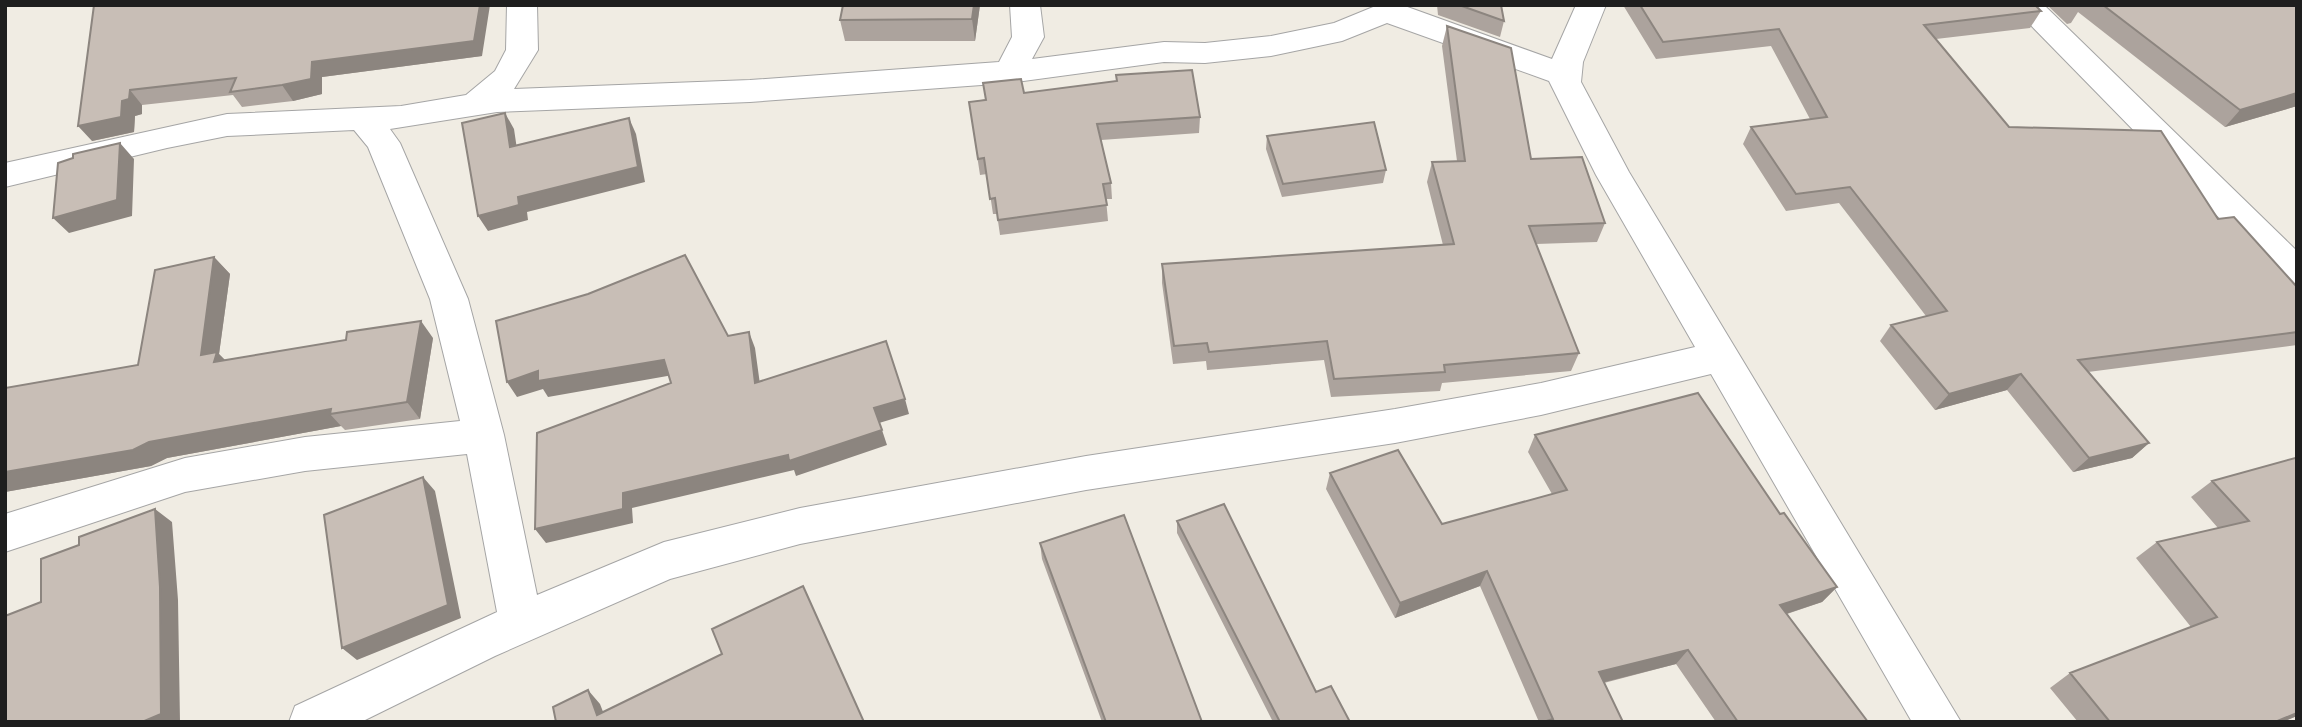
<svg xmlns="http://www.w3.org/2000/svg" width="2302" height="727" viewBox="0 0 2302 727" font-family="'Roboto Condensed',sans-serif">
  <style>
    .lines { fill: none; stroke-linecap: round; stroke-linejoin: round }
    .minor-casing { stroke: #a5a5a5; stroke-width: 2 }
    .minor { fill: #fff; fill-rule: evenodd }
    .wall { fill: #aca39d }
    .shaded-wall { fill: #8c857f }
    .building { fill: #c8beb6; stroke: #8c857f; stroke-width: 2 }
  </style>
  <rect width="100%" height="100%" fill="#f0ece3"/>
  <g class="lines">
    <defs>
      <path id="minor" d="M 507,5 L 537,5 L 538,50 L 514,89 L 750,80 L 999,62 L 1012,37 L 1010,5 L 1040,5 L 1044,37 L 1032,59 L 1164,42 L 1205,43 L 1271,36 L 1334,23 L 1378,5 L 1402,5 L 1552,59 L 1576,5 L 1606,5 L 1583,62 L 1581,82 L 1629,172 L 1961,722 L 1912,722 L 1711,374 L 1541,415 L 1395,443 L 1086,490 L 800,544 L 670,579 L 495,656 L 361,722 L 289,722 L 295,706 L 497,612 L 467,454 L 305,471 L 185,492 L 5,552 L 5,514 L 185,458 L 305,437 L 460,421 L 430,299 L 368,147 L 354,130 L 227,136 L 167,148 L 5,187 L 5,163 L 227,114 L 401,106 L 466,95 L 495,71 L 506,50 ZM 1387,23 L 1549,81 L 1596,175 L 1695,347 L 1541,383 L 1395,409 L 1086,456 L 800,508 L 664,542 L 537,595 L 504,435 L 468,299 L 400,143 L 390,129 L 497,112 L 750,102 L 1009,83 L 1164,62 L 1205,63 L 1271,56 L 1342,41 Z
        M 2011,5 L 2044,5 L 2297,251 L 2297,288 L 2284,284 Z"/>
    </defs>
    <use href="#minor" class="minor-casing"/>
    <use href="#minor" class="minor"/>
  </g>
  <path class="wall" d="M 94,5 L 482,56 L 322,77 L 322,94 L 293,101 L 242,107 L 233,95 L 142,105 L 142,114 L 135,116 L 134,132 L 92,141 Z
    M 980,5 L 975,41 L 845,41 L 840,20 Z
    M 1437,5 L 1501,5 L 1504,21 L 1500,37 L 1438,15 Z
    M 1623,5 L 2035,5 L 2041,11 L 2030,28 L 1936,39 L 2009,127 L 2218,219 L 2297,287 L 2297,345 L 2088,372 L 2149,443 L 2132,458 L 2073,472 L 2007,390 L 1935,410 L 1880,341 L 1891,325 L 1926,316 L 1839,203 L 1786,211 L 1743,144 L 1751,127 L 1810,119 L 1771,46 L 1656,59 Z
    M 2047,5 L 2297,5 L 2297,106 L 2225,127 L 2078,12 L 2071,23 L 2067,24 Z
    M 1447,26 L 1531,159 L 1605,223 L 1597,242 L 1536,244 L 1579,353 L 1571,371 L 1442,383 L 1440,391 L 1331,397 L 1324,360 L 1207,370 L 1206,361 L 1173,364 L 1162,283 L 1162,264 L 1443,245 L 1427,182 L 1432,162 L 1457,161 L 1442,46 Z
    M 1116,75 L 1200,117 L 1199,133 L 1101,140 L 1111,183 L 1112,199 L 1106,199 L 1108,221 L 1000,235 L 997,214 L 993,214 L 987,174 L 980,175 L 969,102 L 1024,93 L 1116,81 Z
    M 1267,136 L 1386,170 L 1383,183 L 1282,197 L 1266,149 Z
    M 214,257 L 230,274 L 219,354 L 225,360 L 433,338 L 420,419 L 345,430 L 341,426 L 167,458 L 151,466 L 5,492 L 5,388 L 138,365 Z
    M 1535,435 L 1780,514 L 1837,587 L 1822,602 L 1787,614 L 1868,722 L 1716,722 L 1676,664 L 1604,683 L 1623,722 L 1539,722 L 1480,586 L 1395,618 L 1326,489 L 1330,473 L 1442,524 L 1552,494 L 1528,452 Z
    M 2295,458 L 2297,716 L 2282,722 L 2078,722 L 2050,688 L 2070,673 L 2191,627 L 2136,558 L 2157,542 L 2218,528 L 2191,497 L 2212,481 Z
    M 1177,521 L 1316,692 L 1350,722 L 1273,722 L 1177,533 Z
    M 1040,543 L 1202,722 L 1102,722 L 1042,559 Z"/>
  <path class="shaded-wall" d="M 480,5 L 490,5 L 482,56 L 322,77 L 322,94 L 293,101 L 282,85 L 312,62 Z
    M 974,5 L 980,5 L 975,41 L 972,19 Z
    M 130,90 L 142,105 L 142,114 L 135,116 L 134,132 L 92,141 L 78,126 L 122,101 Z
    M 2297,93 L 2297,106 L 2225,127 L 2240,110 Z
    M 505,113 L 514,129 L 519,163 L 510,147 Z
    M 629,118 L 636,134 L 645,182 L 527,212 L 528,220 L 488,231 L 478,216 L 518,197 Z
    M 120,143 L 134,159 L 132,216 L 69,233 L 53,218 Z
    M 214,257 L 230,274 L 219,354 L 233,368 L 230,379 L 201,355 Z
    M 421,321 L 433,338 L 420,419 L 407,402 Z
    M 749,332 L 755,348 L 762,399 L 755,383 Z
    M 664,360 L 673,375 L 548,397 L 543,389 L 517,397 L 507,382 L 538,371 Z
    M 2021,374 L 2007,390 L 1935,410 L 1949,394 Z
    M 905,399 L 909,414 L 879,423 L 874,408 Z
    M 331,409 L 330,414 L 341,426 L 167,458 L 151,466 L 5,492 L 5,472 L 149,442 Z
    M 882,430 L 887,445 L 796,476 L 794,470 L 632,508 L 633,523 L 546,543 L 535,529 L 623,493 Z
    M 2149,443 L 2132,458 L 2073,472 L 2089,458 Z
    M 423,477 L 435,491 L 461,618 L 357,660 L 342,648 Z
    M 155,509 L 172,522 L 178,600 L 180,722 L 142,722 Z
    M 1487,571 L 1480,586 L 1395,618 L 1400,603 Z
    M 1837,587 L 1822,602 L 1767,620 L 1780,605 Z
    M 1688,650 L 1676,664 L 1589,686 L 1599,672 Z
    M 588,690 L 600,704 L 607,722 L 597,715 Z
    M 2297,713 L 2297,716 L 2282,722 L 2275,722 Z"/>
  <path class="building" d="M 94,5 L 480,5 L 474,41 L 312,62 L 311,79 L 282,85 L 230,92 L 236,78 L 130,90 L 129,99 L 122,101 L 121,117 L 78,126 Z
    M 843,5 L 974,5 L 972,19 L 840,20 Z
    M 1459,5 L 1501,5 L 1504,21 Z
    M 1640,5 L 2035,5 L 2041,11 L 1924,25 L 2009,127 L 2161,131 L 2218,219 L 2234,217 L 2297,287 L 2297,332 L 2078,360 L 2149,443 L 2089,458 L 2021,374 L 1949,394 L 1891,325 L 1947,311 L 1850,187 L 1796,194 L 1751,127 L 1827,117 L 1779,29 L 1663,42 Z
    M 2103,5 L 2297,5 L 2297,93 L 2240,110 Z
    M 1447,26 L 1511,48 L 1531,159 L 1582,157 L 1605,223 L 1529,226 L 1579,353 L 1444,365 L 1445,372 L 1334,379 L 1327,341 L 1209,352 L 1207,343 L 1174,346 L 1162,264 L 1454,244 L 1432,162 L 1465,161 Z
    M 1192,70 L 1200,117 L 1097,124 L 1111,183 L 1103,184 L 1107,205 L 998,220 L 995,198 L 990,199 L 984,158 L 978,159 L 969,102 L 986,100 L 983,83 L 1021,79 L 1024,93 L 1117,81 L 1116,75 Z
    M 505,113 L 510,147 L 629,118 L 638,167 L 518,197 L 519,205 L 478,216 L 462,123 Z
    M 1374,122 L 1386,170 L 1283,184 L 1267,136 Z
    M 120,143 L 117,200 L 53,218 L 58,163 L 73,158 L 73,154 Z
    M 685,255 L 728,336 L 749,332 L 755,383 L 886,341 L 905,399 L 874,408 L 882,430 L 789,461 L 788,455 L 623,493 L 623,509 L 535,529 L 537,433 L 671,383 L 664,360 L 538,381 L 538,371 L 507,382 L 496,321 L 588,294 Z
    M 214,257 L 201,355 L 217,352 L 214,362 L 346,340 L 347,332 L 421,321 L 407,402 L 330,414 L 331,409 L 149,442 L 133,450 L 5,472 L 5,388 L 138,365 L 155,270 Z
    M 1698,393 L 1780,514 L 1784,513 L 1837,587 L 1780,605 L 1868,722 L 1738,722 L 1688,650 L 1599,672 L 1623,722 L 1543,722 L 1553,719 L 1487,571 L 1400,603 L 1330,473 L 1398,450 L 1442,524 L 1567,490 L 1535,435 Z
    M 2295,458 L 2297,460 L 2297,713 L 2275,722 L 2110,722 L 2070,673 L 2217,617 L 2157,542 L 2249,521 L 2212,481 Z
    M 423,477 L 448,605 L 342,648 L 324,515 Z
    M 1224,504 L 1316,692 L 1331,686 L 1350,722 L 1280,722 L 1177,521 Z
    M 155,509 L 160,587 L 161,714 L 142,722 L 5,722 L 5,616 L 41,602 L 41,559 L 79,545 L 79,537 Z
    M 1124,515 L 1202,722 L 1106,722 L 1040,543 Z
    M 803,586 L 864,722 L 556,722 L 553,707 L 588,690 L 597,715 L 722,654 L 712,629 Z"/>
  <rect width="2302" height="727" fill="none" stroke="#1e1e1e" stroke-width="14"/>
</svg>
